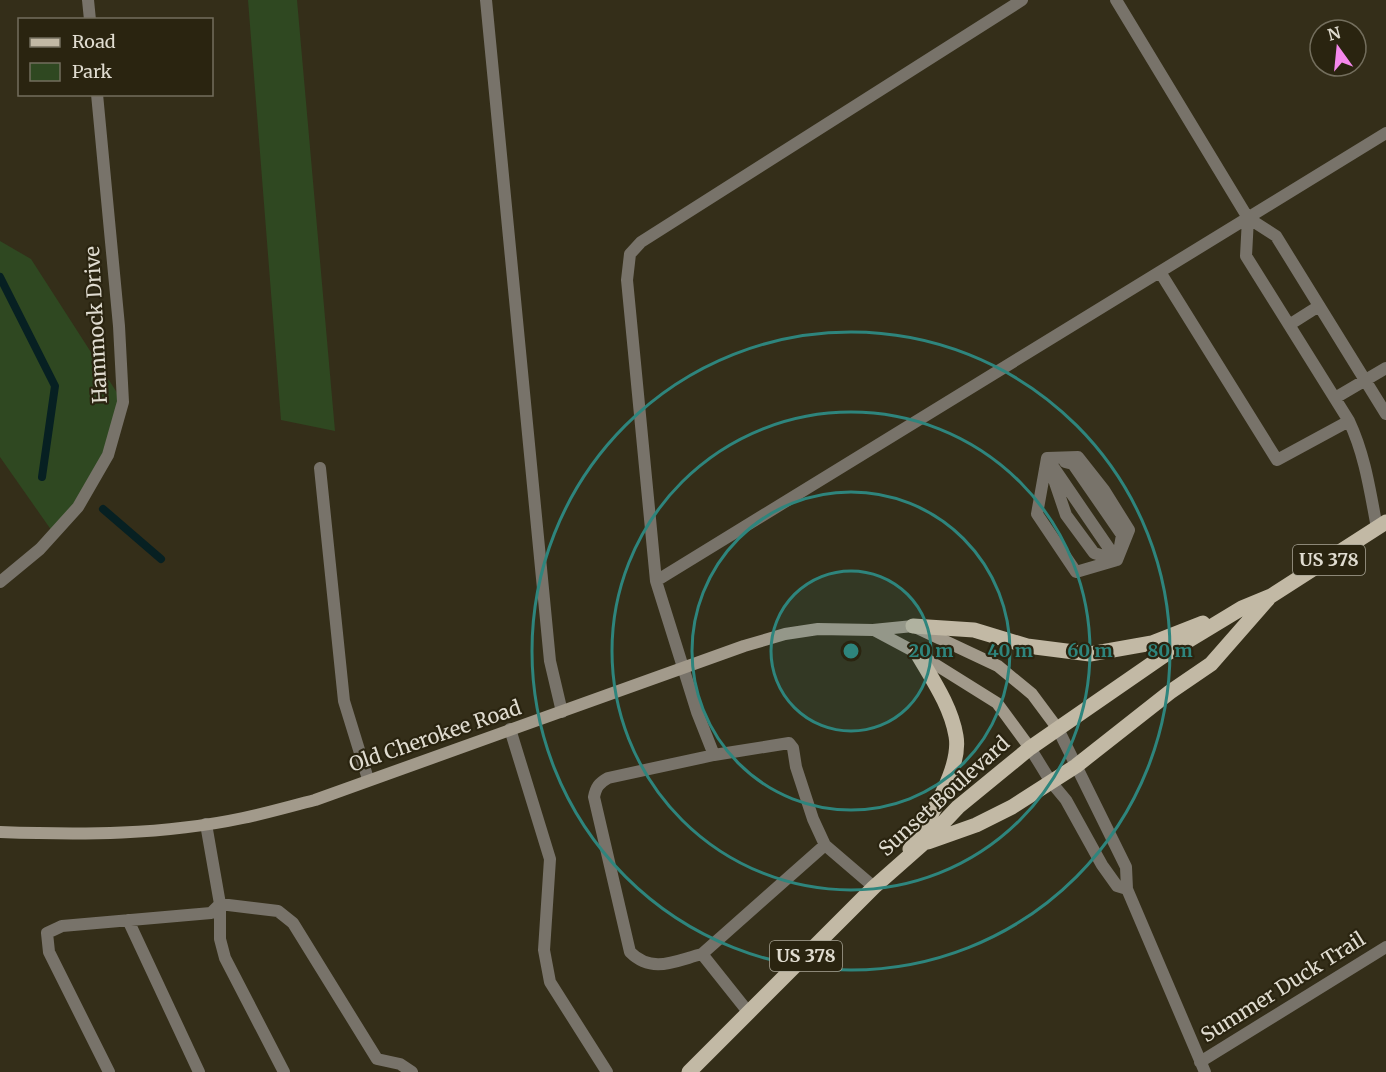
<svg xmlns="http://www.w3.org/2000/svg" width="1386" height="1072" viewBox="0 0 1386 1072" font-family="Merriweather,serif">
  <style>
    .green { fill: #2f4821 }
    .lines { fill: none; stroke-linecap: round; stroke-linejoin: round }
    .stream { stroke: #072022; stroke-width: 8 }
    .lane { stroke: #78736a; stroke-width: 12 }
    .street { stroke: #78736a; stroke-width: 12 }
    .secondary { stroke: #a29a8b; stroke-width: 12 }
    .primary { stroke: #c2b9a5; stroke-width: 15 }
    .ring { fill: none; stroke: #2e857d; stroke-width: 3 }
    .labels { text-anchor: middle; stroke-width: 4.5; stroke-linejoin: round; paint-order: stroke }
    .shield { fill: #2a2410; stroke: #a9a596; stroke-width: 1.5 }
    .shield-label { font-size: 18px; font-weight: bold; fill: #e0dcd0 }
    .street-label { font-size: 20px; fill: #e0dcd0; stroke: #2a2410 }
    .centre { fill: #2e857d; stroke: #2a2410; stroke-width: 3 }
    .ring-label { font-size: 18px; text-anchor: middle; font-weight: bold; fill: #2e857d; stroke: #2a2410; stroke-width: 4.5; stroke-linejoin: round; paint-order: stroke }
  </style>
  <rect width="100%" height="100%" fill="#342e19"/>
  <path class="green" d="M 248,0 L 297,0 L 335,431 L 281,420 Z
    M 0,241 L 31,259 L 123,402 L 108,455 L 54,534 L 0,457 Z"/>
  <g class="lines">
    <path class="stream" d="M 0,277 L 55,386 L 42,477
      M 103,509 L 161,559"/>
    <path class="lane" d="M 486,0 L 550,661 L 562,712
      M 1116,0 L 1248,218 L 1276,236 L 1386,414
      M 1248,218 L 1246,256 L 1349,421 C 1365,455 1370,491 1377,528
      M 1160,272 L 1277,460 L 1349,421
      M 1289,325 L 1319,306
      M 1335,398 L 1386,368
      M 1047,458 L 1037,514 L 1076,572 L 1117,560
      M 1047,458 L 1078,457 L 1104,490 L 1129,530 L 1117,560
      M 1047,459 L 1066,515 L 1094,553 L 1116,560
      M 1065,462 L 1073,464 L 1122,535 L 1120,546
      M 320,468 L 344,701 L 368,779
      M 1054,468 L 1117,560
      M 656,581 L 1386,133
      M 510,729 L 550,859 L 544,950 L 550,982 L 607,1072
      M 874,887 L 825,845 L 813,819 L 796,767 L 793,748 L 789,743 L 714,755 L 697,712 L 656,581 L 627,280 L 630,254 L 641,242 L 1022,0
      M 128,920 L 199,1072
      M 702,954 C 675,961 652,974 630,952 L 594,797 C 596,787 599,783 608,778 L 714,755
      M 749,1013 L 702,954 L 825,845
      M 109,1072 L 49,952 L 47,933 L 62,926 L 211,913 L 220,904 L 206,824
      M 284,1072 L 225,958 L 220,939 L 220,904 L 278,911 L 293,923 L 377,1059 L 400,1064 L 412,1072"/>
    <path class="street" d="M 88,0 L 90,20
      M 0,582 L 40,549 L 78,507 L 108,455 L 123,402 L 119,326 L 97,94
      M 1058,729 L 1126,867 L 1127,889 L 1205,1072
      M 1030,748 L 1051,782 L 1066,800 L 1102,865 L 1117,886 L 1127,889
      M 1200,1062 L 1386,947"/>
    <path class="secondary" d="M 874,630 L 917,653 L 997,703 L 1030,748
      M 0,832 C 81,835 163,835 243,818 C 267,813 291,806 315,800 L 744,646 L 785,634 L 818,629 L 873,630 L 913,626 L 998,666 L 1032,694 L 1058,729"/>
    <path class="primary" d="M 913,626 L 974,630 L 1027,646 L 1090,654 L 1152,643 L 1203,623
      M 928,842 L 976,825 L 1012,807 L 1076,766 L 1170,692 L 1211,664 L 1268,599
      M 910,849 C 927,822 962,769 956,736 C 951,706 932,679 917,653
      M 689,1072 L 874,887 L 925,842 L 958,807 L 1030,748 L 1166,654 L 1242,608 L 1271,596 L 1386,522"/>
  </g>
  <circle cx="851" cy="651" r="80" fill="#2e857d" fill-opacity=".12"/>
  <g class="ring">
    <circle cx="851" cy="651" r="80"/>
    <circle cx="851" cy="651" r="159"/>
    <circle cx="851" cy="651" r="239"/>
    <circle cx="851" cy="651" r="319"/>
  </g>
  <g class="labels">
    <g class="shield">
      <rect x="1293" y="545" width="72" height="30" rx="4.5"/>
      <rect x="770" y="941" width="72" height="30" rx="4.5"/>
    </g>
    <g class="shield-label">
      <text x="1329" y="566">US 378</text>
      <text x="806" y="962">US 378</text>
    </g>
    <g class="street-label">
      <text transform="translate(96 325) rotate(-93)" y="7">Hammock Drive</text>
      <text transform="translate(435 736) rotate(-19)" y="7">Old Cherokee Road</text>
      <text transform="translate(944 796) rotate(-42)" y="7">Sunset Boulevard</text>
      <text transform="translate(1283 987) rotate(-32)" y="7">Summer Duck Trail</text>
    </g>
  </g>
  <circle cx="851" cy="651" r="9" class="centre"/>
  <g class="ring-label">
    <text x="931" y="657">20 m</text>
    <text x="1010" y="657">40 m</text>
    <text x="1090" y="657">60 m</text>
    <text x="1170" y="657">80 m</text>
  </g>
  <rect x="18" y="18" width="195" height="78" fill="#2a2410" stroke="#736e5d" stroke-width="1.5"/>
  <rect x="30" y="38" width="30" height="9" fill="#c2b9a5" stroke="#736e5d" stroke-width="1.5"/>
  <text x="72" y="48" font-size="18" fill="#e0dcd0">Road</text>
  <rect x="30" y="63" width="30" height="18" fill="#2f4821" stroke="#736e5d" stroke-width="1.5"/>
  <text x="72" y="78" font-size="18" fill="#e0dcd0">Park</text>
  <g transform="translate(1338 48) rotate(345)"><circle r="28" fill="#2a2410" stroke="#736e5d" stroke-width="1.5"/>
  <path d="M0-4.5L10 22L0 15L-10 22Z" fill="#f688ed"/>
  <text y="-9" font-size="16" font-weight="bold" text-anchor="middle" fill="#e0dcd0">N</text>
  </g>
</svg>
